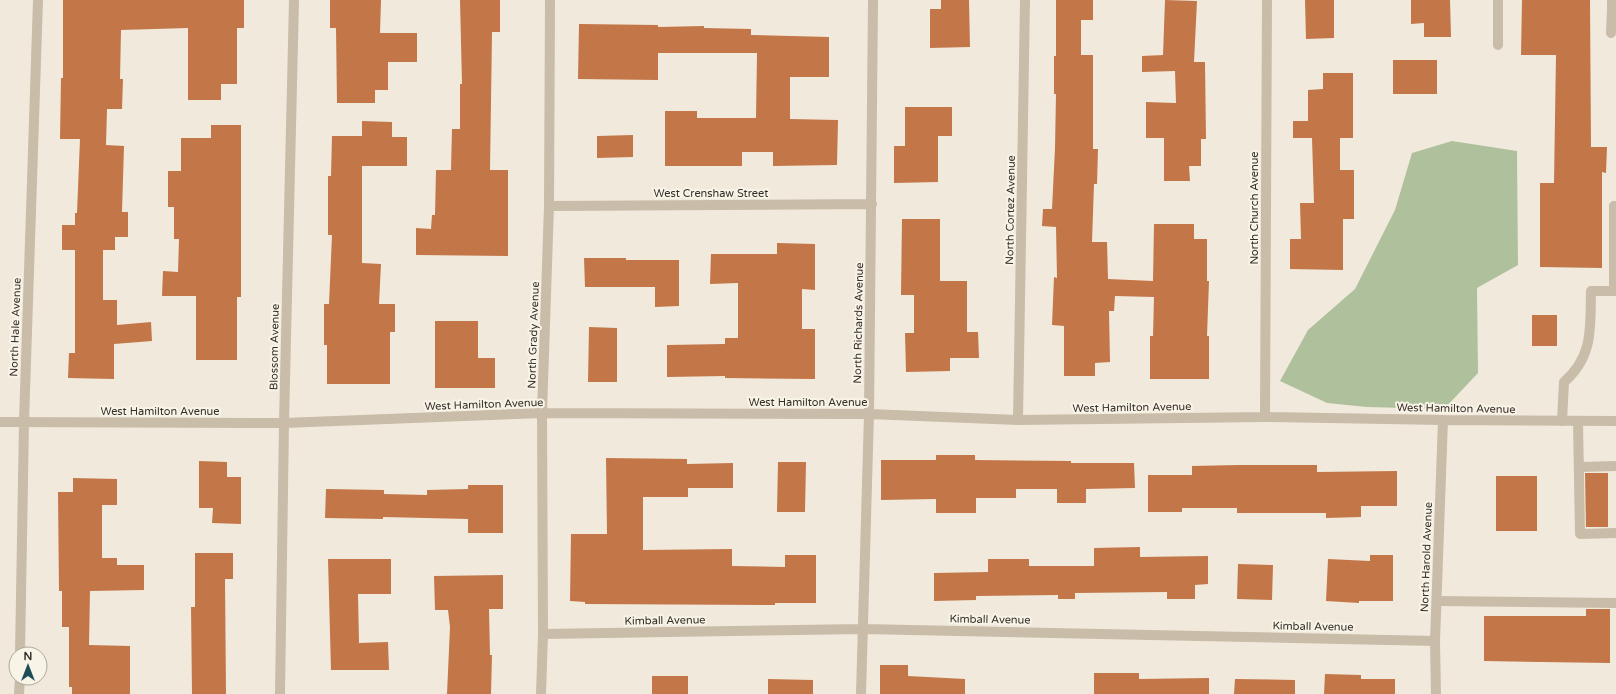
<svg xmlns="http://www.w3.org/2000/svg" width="1616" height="694" viewBox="0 0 1616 694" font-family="'Varela Round',sans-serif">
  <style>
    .green { fill: #afc09c }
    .building { fill: #c37648 }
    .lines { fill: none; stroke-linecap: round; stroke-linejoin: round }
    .lane { stroke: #c9bca8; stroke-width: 10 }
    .street { stroke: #c9bca8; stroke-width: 10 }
    .labels { text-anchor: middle; stroke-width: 4; stroke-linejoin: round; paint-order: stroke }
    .street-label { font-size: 11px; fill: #362e28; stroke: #f9f4e8 }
  </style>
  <rect width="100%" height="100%" fill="#f1eadc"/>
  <path class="green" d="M 1452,141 L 1517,151 L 1518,265 L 1477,288 L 1478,373 L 1444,409 L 1367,407 L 1327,403 L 1280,381 L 1308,330 L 1355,289 L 1395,210 L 1412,153 Z"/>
  <path class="building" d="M 63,0 L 244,0 L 244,28 L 237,28 L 237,84 L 221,84 L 221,100 L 188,100 L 188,28 L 121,30 L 120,79 L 123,79 L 122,109 L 107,109 L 106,145 L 124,146 L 122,212 L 128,212 L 128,237 L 115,237 L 115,250 L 103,250 L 103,300 L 117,300 L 117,325 L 151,322 L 152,341 L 114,344 L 114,379 L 68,378 L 69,353 L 75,353 L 75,250 L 62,250 L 62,225 L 75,225 L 75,213 L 77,213 L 80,139 L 60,139 L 61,78 L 63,78 Z
    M 330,0 L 381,0 L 380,33 L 417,33 L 417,62 L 388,62 L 388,90 L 375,90 L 375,103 L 337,103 L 336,28 L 330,28 Z
    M 460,0 L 500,0 L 500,32 L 492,32 L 490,170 L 508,170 L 508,256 L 416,255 L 416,228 L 431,229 L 432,215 L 435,215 L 436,170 L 451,170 L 452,129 L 460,129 L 460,84 L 462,84 Z
    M 941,0 L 969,0 L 970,47 L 930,48 L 930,9 L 941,9 Z
    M 1056,0 L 1093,0 L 1093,20 L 1081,20 L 1081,55 L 1093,55 L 1093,149 L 1098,149 L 1097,184 L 1094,184 L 1092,242 L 1107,242 L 1108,279 L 1153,281 L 1154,224 L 1194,224 L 1194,239 L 1207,239 L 1207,281 L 1209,281 L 1207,336 L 1209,336 L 1209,379 L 1150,379 L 1150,336 L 1153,336 L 1154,297 L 1115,296 L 1114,311 L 1109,311 L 1110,362 L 1095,363 L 1095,376 L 1064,376 L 1064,326 L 1052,325 L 1054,277 L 1057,278 L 1056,227 L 1042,226 L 1043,209 L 1052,209 L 1055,148 L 1056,94 L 1054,94 L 1054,56 L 1056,56 Z
    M 1165,0 L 1197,1 L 1194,62 L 1205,62 L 1206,139 L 1201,139 L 1201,166 L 1189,166 L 1190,181 L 1164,181 L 1164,138 L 1146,138 L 1146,102 L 1176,103 L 1175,71 L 1142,72 L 1142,56 L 1163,55 Z
    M 1305,0 L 1334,0 L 1334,38 L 1306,39 Z
    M 1411,0 L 1450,0 L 1451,37 L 1424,37 L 1424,23 L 1411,24 Z
    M 1522,0 L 1590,0 L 1591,147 L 1607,147 L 1606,173 L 1602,172 L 1602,268 L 1540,267 L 1540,183 L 1554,183 L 1556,55 L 1521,55 Z
    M 579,24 L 658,25 L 658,27 L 704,26 L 704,28 L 751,29 L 751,35 L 829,37 L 829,77 L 790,77 L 790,119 L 838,120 L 837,165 L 773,166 L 773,152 L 742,152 L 742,166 L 665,166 L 665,111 L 697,111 L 697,118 L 756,118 L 757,53 L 658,53 L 658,80 L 578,79 Z
    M 1393,60 L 1437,60 L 1437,94 L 1393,94 Z
    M 1323,73 L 1353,73 L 1353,138 L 1340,138 L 1340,170 L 1354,170 L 1354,219 L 1343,219 L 1343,270 L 1290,269 L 1290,239 L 1301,239 L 1300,203 L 1314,203 L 1312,138 L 1293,138 L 1293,121 L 1308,121 L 1308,90 L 1323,89 Z
    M 905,107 L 952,107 L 952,136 L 938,136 L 938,182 L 894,183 L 894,146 L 905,146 Z
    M 362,121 L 392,122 L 392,137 L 407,137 L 407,166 L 362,166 L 362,263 L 381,264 L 379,304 L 395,304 L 395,332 L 390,332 L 390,384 L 327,384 L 327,345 L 324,345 L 324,304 L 329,304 L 332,235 L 328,235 L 328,176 L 331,176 L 332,136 L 362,136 Z
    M 211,125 L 241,125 L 241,297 L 237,297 L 237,360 L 196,360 L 196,296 L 162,296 L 163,271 L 178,272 L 179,239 L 174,239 L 174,207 L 168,207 L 168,171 L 181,171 L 181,138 L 211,138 Z
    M 633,135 L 633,157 L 597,158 L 597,136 Z
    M 902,219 L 940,219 L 940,281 L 967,281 L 967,332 L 978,332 L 979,358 L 950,358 L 950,371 L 906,372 L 905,333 L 914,333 L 914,295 L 901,295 Z
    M 777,243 L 815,244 L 815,290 L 802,289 L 802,329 L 815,329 L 815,379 L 725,378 L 725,376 L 667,377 L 667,345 L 725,344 L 725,338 L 738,338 L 738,283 L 710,284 L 711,254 L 777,254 Z
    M 584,258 L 626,258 L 626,260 L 679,260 L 679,306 L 655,307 L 655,287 L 585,287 Z
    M 1532,315 L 1557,315 L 1557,346 L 1532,346 Z
    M 435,321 L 478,321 L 478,358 L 495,358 L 495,388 L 435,388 Z
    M 589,327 L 617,328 L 617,382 L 588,382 Z
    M 936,455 L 975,455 L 975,460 L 1071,461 L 1071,463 L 1134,463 L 1135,488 L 1086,489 L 1086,503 L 1057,503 L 1057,489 L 1016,489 L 1016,498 L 976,498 L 976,513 L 936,513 L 936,499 L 881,500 L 881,460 L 936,460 Z
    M 606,458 L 687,459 L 687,464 L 733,463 L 733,488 L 688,488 L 688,497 L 643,497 L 643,550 L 732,549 L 732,566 L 785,567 L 785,555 L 816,555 L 816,603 L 775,603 L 775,605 L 585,604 L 585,602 L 570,601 L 571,534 L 607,534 Z
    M 199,461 L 227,462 L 227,477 L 241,477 L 241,524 L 212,523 L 213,508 L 199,508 Z
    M 778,462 L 806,462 L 805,512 L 777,512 Z
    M 1238,465 L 1317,465 L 1317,472 L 1397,471 L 1397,506 L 1361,506 L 1361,517 L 1326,518 L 1326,513 L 1237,513 L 1237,508 L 1182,508 L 1182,512 L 1148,512 L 1148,475 L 1192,475 L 1192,466 Z
    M 1585,473 L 1608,473 L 1608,527 L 1586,527 Z
    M 1496,476 L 1537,476 L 1537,531 L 1496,531 Z
    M 73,478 L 117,479 L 117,505 L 102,505 L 102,558 L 117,558 L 117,565 L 144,565 L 144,590 L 90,591 L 89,645 L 130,646 L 130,694 L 72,694 L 72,687 L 69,687 L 69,627 L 62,627 L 62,591 L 59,591 L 58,492 L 73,492 Z
    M 468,485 L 503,485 L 503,533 L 468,533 L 468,519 L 383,517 L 383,519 L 325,518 L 326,489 L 384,490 L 384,494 L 427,495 L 427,490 L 468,489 Z
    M 1140,547 L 1140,557 L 1208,556 L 1208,584 L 1195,585 L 1195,599 L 1167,599 L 1167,592 L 1075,593 L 1075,599 L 1058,599 L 1058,595 L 976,596 L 976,600 L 934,601 L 934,573 L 988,572 L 988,559 L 1029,559 L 1029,566 L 1094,566 L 1094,548 Z
    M 195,553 L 233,553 L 233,579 L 225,579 L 226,694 L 192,694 L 191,607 L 195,607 Z
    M 1370,555 L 1393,555 L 1393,601 L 1359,601 L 1359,603 L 1326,601 L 1328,559 L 1370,561 Z
    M 328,559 L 391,559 L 391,594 L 358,594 L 359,643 L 388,642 L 389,670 L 331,670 Z
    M 1238,564 L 1273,565 L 1272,600 L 1237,599 Z
    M 503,575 L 503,609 L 489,609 L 490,655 L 492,655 L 491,694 L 447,694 L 450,627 L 448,610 L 435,610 L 434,576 Z
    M 1586,609 L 1610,609 L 1610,663 L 1484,661 L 1484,616 L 1586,616 Z
    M 880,665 L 908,665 L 908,676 L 965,679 L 965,694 L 880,694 Z
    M 1094,673 L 1139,673 L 1139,679 L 1209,678 L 1209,694 L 1094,694 Z
    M 1325,674 L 1361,675 L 1361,679 L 1395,679 L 1395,694 L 1324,694 Z
    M 652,676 L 688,676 L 688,694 L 652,694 Z
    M 768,679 L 813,680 L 813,694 L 768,694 Z
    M 1235,679 L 1295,680 L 1295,694 L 1234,694 Z"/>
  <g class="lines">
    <path class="lane" d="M 1612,0 L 1612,11 L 1616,11
      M 1611,33 L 1612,11
      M 1614,291 L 1614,206 L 1616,206
      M 1562,421 L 1564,382 C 1594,356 1590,327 1591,291 L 1616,291
      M 1578,421 L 1580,534 L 1616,533
      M 1579,467 L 1616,466
      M 1437,601 L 1616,603"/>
    <path class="street" d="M 1498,0 L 1498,45
      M 549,206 L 872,204
      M 1265,417 L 1267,0
      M 1018,420 L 1025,0
      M 0,422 L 284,423 L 542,413 L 869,414 L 1018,420 L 1265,417 L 1443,420 L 1616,421
      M 543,634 L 863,629 L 1435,641
      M 20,654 L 24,422 L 38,0
      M 19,694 L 20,678
      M 280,694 L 284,423 L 294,0
      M 541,694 L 543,634 L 542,413 L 549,206 L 550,0
      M 861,694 L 869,414 L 873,0
      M 1436,694 L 1435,641 L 1443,420"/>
  </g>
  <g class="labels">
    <g class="street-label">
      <text x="711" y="197">West Crenshaw Street</text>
      <text transform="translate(1254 208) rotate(-90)" y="4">North Church Avenue</text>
      <text transform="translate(1010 210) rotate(-89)" y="4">North Cortez Avenue</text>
      <text transform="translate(858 323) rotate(-89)" y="4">North Richards Avenue</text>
      <text transform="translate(15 327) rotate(-88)" y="4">North Hale Avenue</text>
      <text transform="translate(533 335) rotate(-88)" y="4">North Grady Avenue</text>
      <text transform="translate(274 347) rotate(-89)" y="4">Blossom Avenue</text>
      <text x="808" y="406">West Hamilton Avenue</text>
      <text transform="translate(484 404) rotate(-2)" y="4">West Hamilton Avenue</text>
      <text transform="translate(1132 407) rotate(-1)" y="4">West Hamilton Avenue</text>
      <text transform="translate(1456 408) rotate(1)" y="4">West Hamilton Avenue</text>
      <text x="160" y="415">West Hamilton Avenue</text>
      <text transform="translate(1426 557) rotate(-88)" y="4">North Harold Avenue</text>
      <text transform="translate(990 619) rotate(1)" y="4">Kimball Avenue</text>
      <text transform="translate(665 620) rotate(-1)" y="4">Kimball Avenue</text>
      <text transform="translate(1313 626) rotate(1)" y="4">Kimball Avenue</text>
    </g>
  </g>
  <g transform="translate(28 666)"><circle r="19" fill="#f9f4e8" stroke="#aba59b"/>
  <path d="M0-3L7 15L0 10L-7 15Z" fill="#1e4c57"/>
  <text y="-6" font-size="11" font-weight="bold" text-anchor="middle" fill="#362e28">N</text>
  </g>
</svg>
